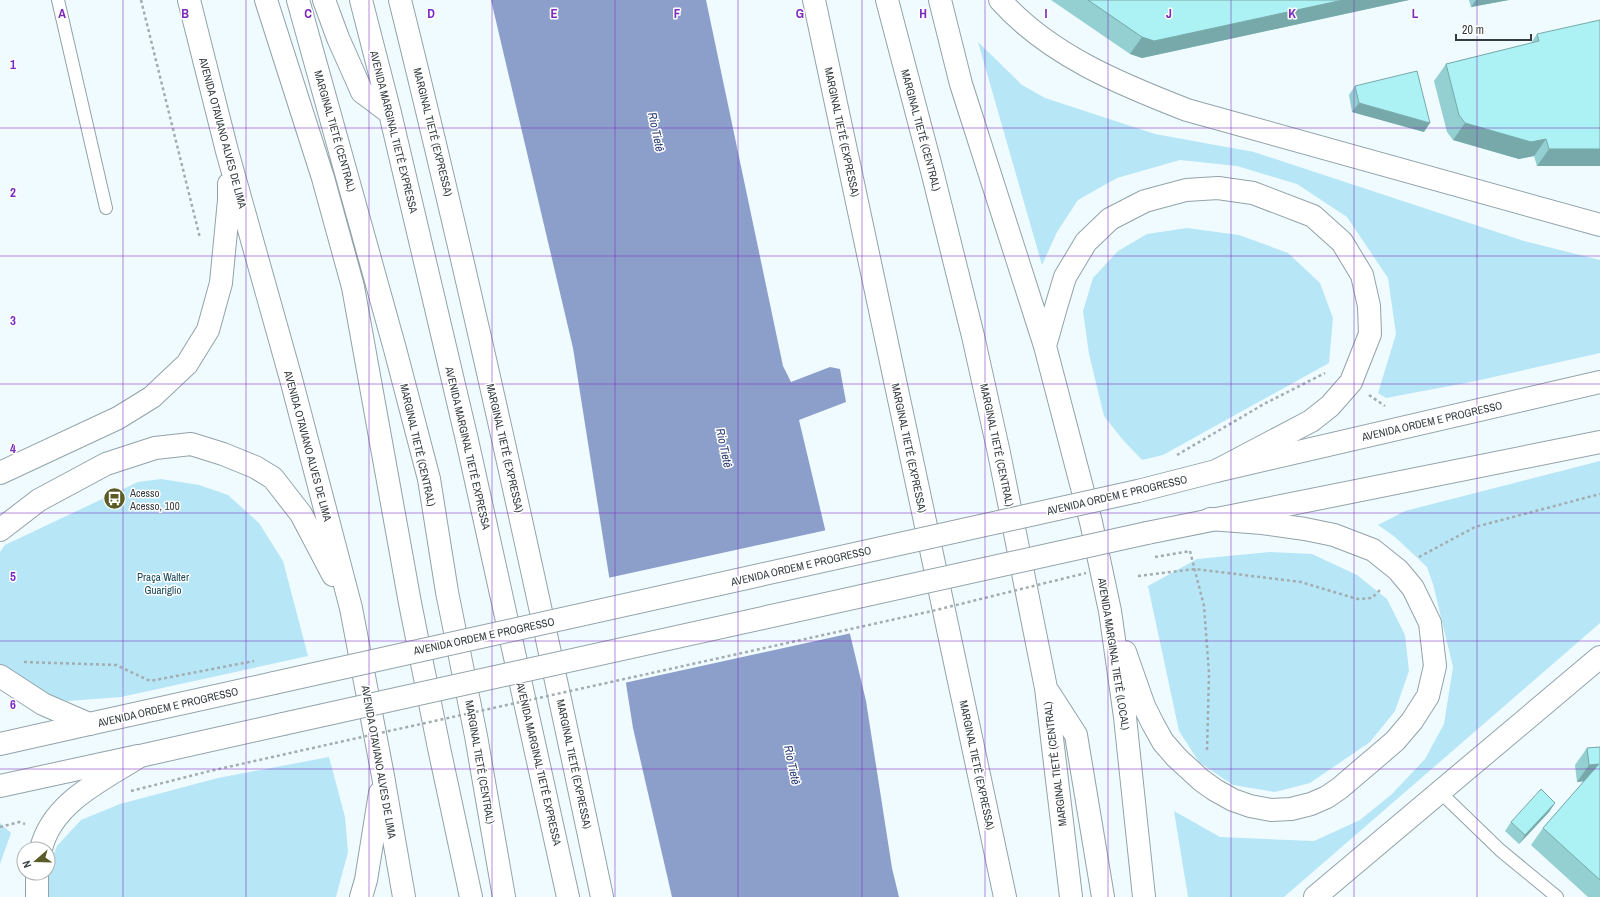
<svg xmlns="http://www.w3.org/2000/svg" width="1600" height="897" viewBox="0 0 1600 897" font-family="'Archivo Narrow',sans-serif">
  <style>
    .green { fill: #b7e6f7 }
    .water { fill: #8c9fcb }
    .pier { fill: #f0fbff }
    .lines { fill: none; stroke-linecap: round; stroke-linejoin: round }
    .service-casing { stroke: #92a3a9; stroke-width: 14 }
    .secondary-casing { stroke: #92a3a9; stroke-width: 24 }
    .primary-casing { stroke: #92a3a9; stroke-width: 24 }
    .trunk-casing { stroke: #92a3a9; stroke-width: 24 }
    .motorway-casing { stroke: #92a3a9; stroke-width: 24 }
    .path { stroke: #a3adb0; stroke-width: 2.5; stroke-dasharray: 3 3; stroke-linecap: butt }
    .service { stroke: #fff; stroke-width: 12 }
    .secondary { stroke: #fff; stroke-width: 22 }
    .primary { stroke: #fff; stroke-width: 22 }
    .trunk { stroke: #fff; stroke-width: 22 }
    .motorway { stroke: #fff; stroke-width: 22 }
    .primary-bridge-casing { stroke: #92a3a9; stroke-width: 24; stroke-linecap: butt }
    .path-bridge { stroke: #a3adb0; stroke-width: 2.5; stroke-dasharray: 3 3; stroke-linecap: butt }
    .primary-bridge { stroke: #fff; stroke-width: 22 }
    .wall { fill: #94cfd1 }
    .shaded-wall { fill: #78a9aa }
    .building { fill: #acf1f3; stroke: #78a9aa }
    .grid { fill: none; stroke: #7b2cbf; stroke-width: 1; stroke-opacity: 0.55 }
    .labels { text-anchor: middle; stroke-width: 3; stroke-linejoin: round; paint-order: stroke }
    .street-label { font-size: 11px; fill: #353c3f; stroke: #fff }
    .poi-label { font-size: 11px; fill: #353c3f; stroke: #fff; text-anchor: start }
    .park-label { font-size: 11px; fill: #164959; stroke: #fff }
    .water-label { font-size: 12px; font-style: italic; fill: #293c74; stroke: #fff }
    .grid-label { font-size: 13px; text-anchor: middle; font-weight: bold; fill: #7b2cbf; stroke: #fff; stroke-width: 3; stroke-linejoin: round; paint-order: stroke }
  </style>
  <rect width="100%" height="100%" fill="#f0fbff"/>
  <path class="green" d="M 978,42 L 1022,85 L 1045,98 L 1155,134 L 1254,152 L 1524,241 L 1600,260 L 1600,353 L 1471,382 L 1386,398 L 1378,393 L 1396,334 L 1388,278 L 1347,217 L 1297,184 L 1237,166 L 1180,160 L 1117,178 L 1078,200 L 1057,232 L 1042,265 Z
    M 1187,228 L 1239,235 L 1288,253 L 1320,283 L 1333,318 L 1329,363 L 1163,455 L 1142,460 L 1123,440 L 1104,416 L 1089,354 L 1083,311 L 1093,278 L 1118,251 L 1147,234 Z
    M 1600,461 L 1600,623 L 1284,897 L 1188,897 L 1174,811 L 1220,837 L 1314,841 L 1360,820 L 1392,794 L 1425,759 L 1444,724 L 1453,667 L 1433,584 L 1427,567 L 1395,537 L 1378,525 L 1405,511 Z
    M 161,479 L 199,485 L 228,495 L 259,523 L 283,561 L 308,656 L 121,697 L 68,701 L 33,691 L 0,670 L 0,552 L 5,545 L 138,482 Z
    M 1270,552 L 1312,554 L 1357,575 L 1387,599 L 1405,635 L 1409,671 L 1395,711 L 1370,742 L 1310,783 L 1275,792 L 1233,785 L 1199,762 L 1179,731 L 1148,586 L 1197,559 Z
    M 329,757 L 345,817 L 348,852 L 336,897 L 45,897 L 48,868 L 57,846 L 81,820 L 120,804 L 218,778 Z
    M 0,823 L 11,833 L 0,864 Z"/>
  <path class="water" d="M 491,0 L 706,0 L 783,366 L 791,382 L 830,367 L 840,369 L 846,402 L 799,420 L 866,701 L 892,868 L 899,897 L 672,897 L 633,728 L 573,348 Z"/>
  <path class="pier" d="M 827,530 L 852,633 L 624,683 L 608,578 Z"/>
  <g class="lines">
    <defs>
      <path id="service" d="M 58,0 L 106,208
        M 1440,792 L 1500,850 L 1557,897"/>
      <path id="secondary" d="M 0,744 L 89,724
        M 0,786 L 138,756"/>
      <path id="primary" d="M 1138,491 L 1216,471 L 1600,382
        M 1147,533 L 1600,442
        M 89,724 L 274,683
        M 140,756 L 283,724"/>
      <path id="trunk" d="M 189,0 L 227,151 L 291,379 L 351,608 L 383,776 L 404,897
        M 266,0 L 323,178 L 353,287 L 410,603 L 439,748 L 471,897
        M 298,0 L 395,349 L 429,479 L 447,592 L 476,736 L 504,897
        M 887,0 L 932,171 L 973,336 L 999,453 L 1046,688 L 1071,897
        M 940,0 L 961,84 L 1045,346 L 1091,522 L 1110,611 L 1125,717 L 1144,897
        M 1000,0 C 1049,55 1120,84 1187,110 L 1600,225
        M 1045,346 L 1056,307 L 1065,277 L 1086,242 L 1110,219 L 1145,201 L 1186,190 L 1218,188 L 1253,193 L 1313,216 L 1342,242 L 1362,275 L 1369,306 L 1370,334 L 1351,382 L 1330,406 L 1311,421 L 1216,471
        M 0,473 L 118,418 L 152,397 L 187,364 L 208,330 L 221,283 L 229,200 L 229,184
        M 0,530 L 39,500 L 106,464 L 155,448 L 191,444 L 223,454 L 255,467 L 273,478 L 301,514 L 333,575
        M 1125,652 L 1144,706 L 1153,724 L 1163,742 L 1177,758 L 1201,780 L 1215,790 L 1233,800 L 1250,806 L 1271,810 L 1291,809 L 1311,804 L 1327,797 L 1340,788 L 1395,741 L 1412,721 L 1428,696 L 1435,666 L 1430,623 L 1413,588 L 1398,570 L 1373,550 L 1334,535 L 1305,529 L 1262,523 L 1210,519
        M 0,676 L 43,704 L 89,724
        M 1049,693 L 1076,735 L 1103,897
        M 41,849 C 52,802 103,780 140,756
        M 37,897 L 37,873
        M 361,897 L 366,880 L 380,793
        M 1315,897 L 1600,657"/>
      <path id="motorway" d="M 324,0 L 338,38 L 362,92 L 390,113
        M 361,0 L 390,113 L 467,440 L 568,897
        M 400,0 C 474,298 539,597 602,897
        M 814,0 L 1005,897"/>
    </defs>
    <use href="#service" class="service-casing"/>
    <use href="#secondary" class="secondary-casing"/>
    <use href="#primary" class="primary-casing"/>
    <use href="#trunk" class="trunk-casing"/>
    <use href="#motorway" class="motorway-casing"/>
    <path class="path" d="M 141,0 L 200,238
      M 1369,395 L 1385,406
      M 1177,455 L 1264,404 L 1325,373
      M 1190,551 L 1204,606 L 1209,673 L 1207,752
      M 1419,557 L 1475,527 L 1600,494
      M 1138,576 L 1195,569 L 1301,582 L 1357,599 L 1372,598 L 1382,588
      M 24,662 L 116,665 L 150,681 L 254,661
      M 131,791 L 210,771 L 335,743
      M 0,827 L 19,822 L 25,824"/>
    <use href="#service" class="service"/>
    <use href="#secondary" class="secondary"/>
    <use href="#primary" class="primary"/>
    <use href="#trunk" class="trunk"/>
    <use href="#motorway" class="motorway"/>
    <defs>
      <path id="primary-bridge" d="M 274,683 L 1138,491
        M 283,724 L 1147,533"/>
    </defs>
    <use href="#primary-bridge" class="primary-bridge-casing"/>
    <path class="path-bridge" d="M 1155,557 L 1190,551
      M 335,743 L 932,611 L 1086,573"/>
    <use href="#primary-bridge" class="primary-bridge"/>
  </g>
  <path class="wall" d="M 1051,0 L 1409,0 L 1142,58 L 1130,54 Z
    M 1469,0 L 1509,0 L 1471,7 Z
    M 1537,34 L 1600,166 L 1537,166 L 1534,156 L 1519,159 L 1453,140 L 1447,132 L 1434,81 L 1446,64 L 1531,43 Z
    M 1355,86 L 1424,132 L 1352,112 L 1349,95 Z
    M 1600,747 L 1600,897 L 1588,897 L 1531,845 L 1543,828 L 1584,781 L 1577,782 L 1575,765 L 1587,748 Z
    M 1555,803 L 1549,812 L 1519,844 L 1505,831 L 1511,822 Z"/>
  <path class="shaded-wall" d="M 1343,0 L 1409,0 L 1142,58 L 1130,54 L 1142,37 Z
    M 1476,0 L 1509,0 L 1471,7 Z
    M 1359,103 L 1430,123 L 1424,132 L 1352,112 Z
    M 1465,123 L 1546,139 L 1534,156 L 1519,159 L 1453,140 Z
    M 1549,149 L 1600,149 L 1600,166 L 1537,166 Z
    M 1599,764 L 1587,781 L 1577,782 L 1589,765 Z
    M 1555,803 L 1549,812 L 1519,844 L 1525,835 Z"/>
  <path class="building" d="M 1088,0 L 1343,0 L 1154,41 L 1142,37 Z
    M 1600,20 L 1600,149 L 1549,149 L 1546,139 L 1531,142 L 1465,123 L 1459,115 L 1446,64 L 1539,41 L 1537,34 Z
    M 1417,71 L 1430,123 L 1359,103 L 1355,86 Z
    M 1600,747 L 1600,880 L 1543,828 L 1599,764 L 1589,765 L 1587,748 Z
    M 1541,789 L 1555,803 L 1525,835 L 1511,822 Z"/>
  <path class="grid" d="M 123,0 L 123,897M 246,0 L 246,897M 369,0 L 369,897M 492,0 L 492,897M 615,0 L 615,897M 738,0 L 738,897M 862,0 L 862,897M 985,0 L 985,897M 1108,0 L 1108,897M 1231,0 L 1231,897M 1354,0 L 1354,897M 1477,0 L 1477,897M 0,128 L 1600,128M 0,256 L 1600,256M 0,384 L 1600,384M 0,513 L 1600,513M 0,641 L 1600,641M 0,769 L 1600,769"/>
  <defs>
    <symbol id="bus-disc" viewBox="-11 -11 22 22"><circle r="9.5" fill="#5b5b27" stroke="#fff"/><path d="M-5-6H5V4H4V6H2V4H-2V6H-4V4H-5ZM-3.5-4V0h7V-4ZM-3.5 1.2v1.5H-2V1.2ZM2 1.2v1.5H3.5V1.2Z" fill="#fff"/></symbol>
  </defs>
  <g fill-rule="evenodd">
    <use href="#bus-disc" x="102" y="486" width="25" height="25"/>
  </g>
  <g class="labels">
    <g class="street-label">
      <text transform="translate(921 130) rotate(75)" y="4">MARGINAL TIETÊ (CENTRAL)</text>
      <text transform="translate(335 131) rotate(74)" y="4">MARGINAL TIETÊ (CENTRAL)</text>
      <text transform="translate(394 132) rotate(76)" y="4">AVENIDA MARGINAL TIETÊ EXPRESSA</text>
      <text transform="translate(433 132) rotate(76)" y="4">MARGINAL TIETÊ (EXPRESSA)</text>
      <text transform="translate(842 132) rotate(78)" y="4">MARGINAL TIETÊ (EXPRESSA)</text>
      <text transform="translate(223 133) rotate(75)" y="4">AVENIDA OTAVIANO ALVES DE LIMA</text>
      <text transform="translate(1432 421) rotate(-13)" y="4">AVENIDA ORDEM E PROGRESSO</text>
      <text transform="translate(418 445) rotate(77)" y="4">MARGINAL TIETÊ (CENTRAL)</text>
      <text transform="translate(997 445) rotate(78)" y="4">MARGINAL TIETÊ (CENTRAL)</text>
      <text transform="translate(308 446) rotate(75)" y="4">AVENIDA OTAVIANO ALVES DE LIMA</text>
      <text transform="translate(468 448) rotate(77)" y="4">AVENIDA MARGINAL TIETÊ EXPRESSA</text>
      <text transform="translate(505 448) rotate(77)" y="4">MARGINAL TIETÊ (EXPRESSA)</text>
      <text transform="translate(909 448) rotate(78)" y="4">MARGINAL TIETÊ (EXPRESSA)</text>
      <text transform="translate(1117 495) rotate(-13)" y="4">AVENIDA ORDEM E PROGRESSO</text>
      <text transform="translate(801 566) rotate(-13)" y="4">AVENIDA ORDEM E PROGRESSO</text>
      <text transform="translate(484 636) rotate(-12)" y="4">AVENIDA ORDEM E PROGRESSO</text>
      <text transform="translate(1114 654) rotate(81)" y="4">AVENIDA MARGINAL TIETÊ (LOCAL)</text>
      <text transform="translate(168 707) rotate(-13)" y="4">AVENIDA ORDEM E PROGRESSO</text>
      <text transform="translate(379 762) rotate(80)" y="4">AVENIDA OTAVIANO ALVES DE LIMA</text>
      <text transform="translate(480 762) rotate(80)" y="4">MARGINAL TIETÊ (CENTRAL)</text>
      <text transform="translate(539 764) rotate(77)" y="4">AVENIDA MARGINAL TIETÊ EXPRESSA</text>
      <text transform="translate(574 764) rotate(78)" y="4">MARGINAL TIETÊ (EXPRESSA)</text>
      <text transform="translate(1055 764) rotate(-97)" y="4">MARGINAL TIETÊ (CENTRAL)</text>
      <text transform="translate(977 765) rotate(78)" y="4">MARGINAL TIETÊ (EXPRESSA)</text>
    </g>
    <g class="poi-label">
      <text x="130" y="497">Acesso<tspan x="130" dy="13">Acesso, 100</tspan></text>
    </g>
    <g class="park-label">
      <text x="163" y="581">Praça Walter<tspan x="163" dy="13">Guariglio</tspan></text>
    </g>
    <g class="water-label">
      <text transform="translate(656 132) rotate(78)" y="4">Rio Tietê</text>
      <text transform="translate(724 448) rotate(78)" y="4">Rio Tietê</text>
      <text transform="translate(792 765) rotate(78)" y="4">Rio Tietê</text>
    </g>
  </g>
  <g class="grid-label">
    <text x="62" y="18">A</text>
    <text x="185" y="18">B</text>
    <text x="308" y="18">C</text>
    <text x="431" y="18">D</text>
    <text x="554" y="18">E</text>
    <text x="677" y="18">F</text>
    <text x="800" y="18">G</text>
    <text x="923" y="18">H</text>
    <text x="1046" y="18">I</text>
    <text x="1169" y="18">J</text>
    <text x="1292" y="18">K</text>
    <text x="1415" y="18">L</text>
    <text x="13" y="69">1</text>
    <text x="13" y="197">2</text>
    <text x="13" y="325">3</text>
    <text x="13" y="453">4</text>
    <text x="13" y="581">5</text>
    <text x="13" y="709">6</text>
  </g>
  <g transform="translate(36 861) rotate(250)"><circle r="19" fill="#ffffff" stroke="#aeb1b2"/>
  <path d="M0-3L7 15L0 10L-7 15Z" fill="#5b5b27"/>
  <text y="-6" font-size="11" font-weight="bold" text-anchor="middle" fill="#353c3f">N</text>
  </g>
  <path d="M1456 34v6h75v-6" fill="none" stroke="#353c3f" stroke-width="2"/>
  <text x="1462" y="34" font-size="12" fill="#353c3f" stroke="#ffffff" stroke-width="3" paint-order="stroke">20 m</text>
</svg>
